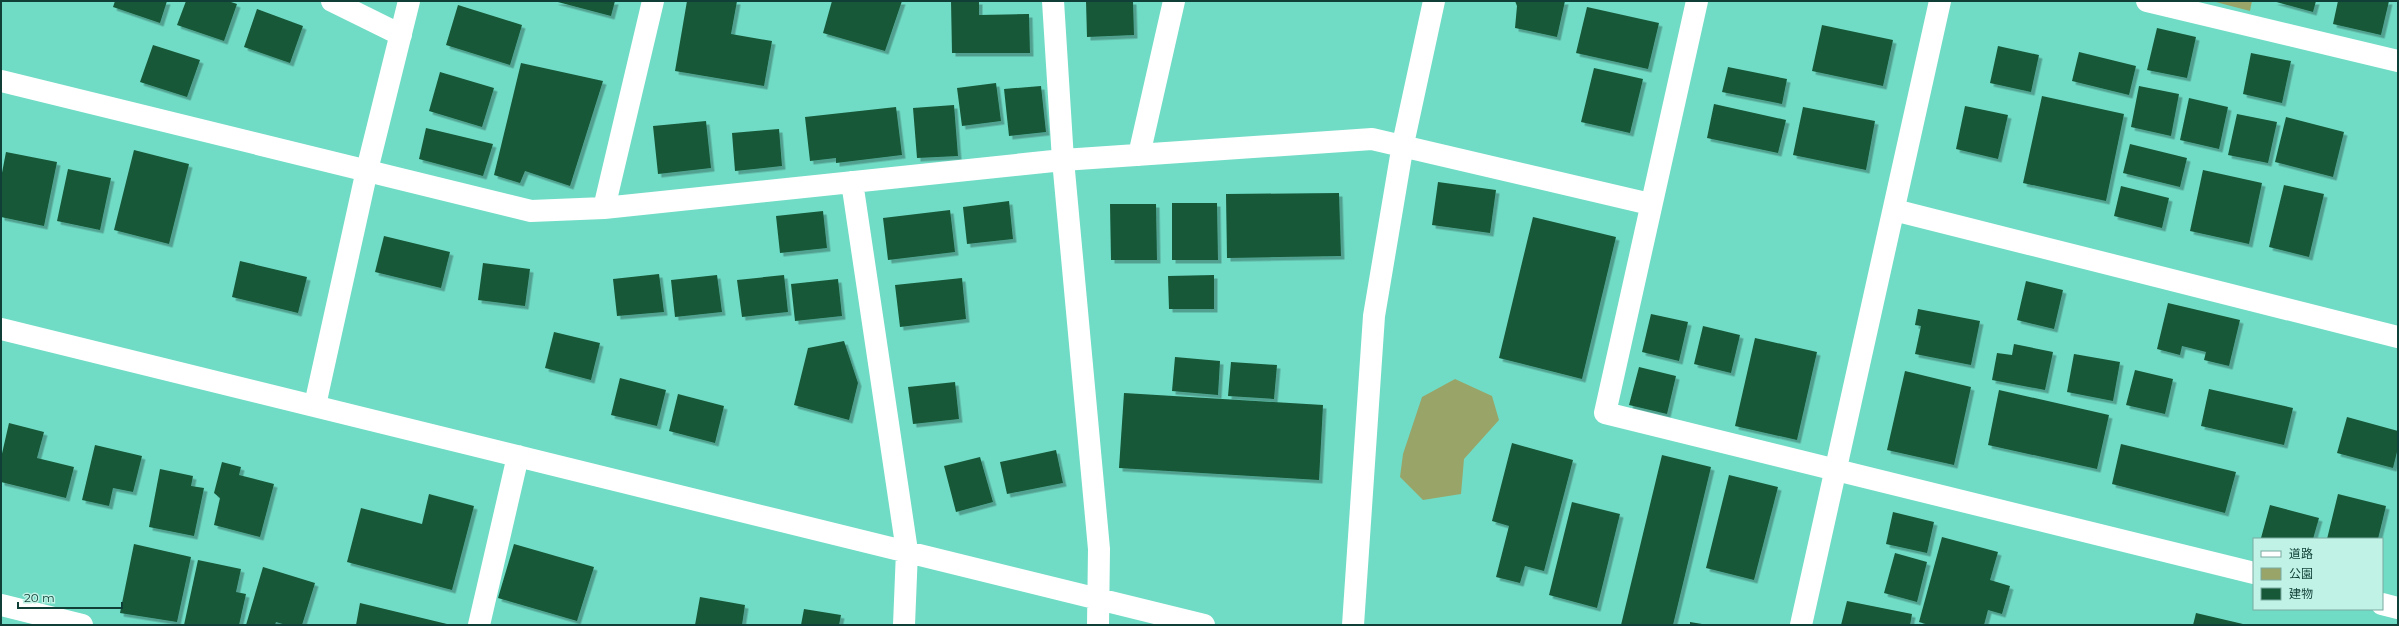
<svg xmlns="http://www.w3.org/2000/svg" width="2399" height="626" viewBox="0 0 2399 626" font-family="Montserrat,'Noto Sans JP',sans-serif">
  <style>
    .green { fill: #99a568 }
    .building { fill: #165838; filter: url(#shadow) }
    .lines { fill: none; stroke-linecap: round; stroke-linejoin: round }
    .minor { stroke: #fff; stroke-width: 22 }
  </style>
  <defs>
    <filter id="shadow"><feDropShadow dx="3.5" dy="3.5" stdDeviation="0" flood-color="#0004"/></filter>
  </defs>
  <rect width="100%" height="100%" fill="#70dcc5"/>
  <path class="green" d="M 2212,1 L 2252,1 L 2250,11 Z
    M 1455,379 L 1492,396 L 1499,420 L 1464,459 L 1461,494 L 1423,500 L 1400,477 L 1403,454 L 1422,397 Z"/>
  <path class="building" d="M 115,1 L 167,1 L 160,23 L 113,7 Z
    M 186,1 L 228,1 L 237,4 L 224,41 L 177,25 Z
    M 554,1 L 615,1 L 611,16 Z
    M 687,1 L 737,1 L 731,34 L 772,41 L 764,86 L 675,71 Z
    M 832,1 L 902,1 L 885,51 L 823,33 Z
    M 951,1 L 979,1 L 979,15 L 1029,14 L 1030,53 L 952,53 Z
    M 1086,1 L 1133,1 L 1134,35 L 1087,37 Z
    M 1515,1 L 1565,1 L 1557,37 L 1515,28 L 1517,6 Z
    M 2273,1 L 2316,1 L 2313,12 Z
    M 2338,1 L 2389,1 L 2381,35 L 2333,24 Z
    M 458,5 L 522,25 L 510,65 L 446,45 Z
    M 1587,7 L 1659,23 L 1648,69 L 1576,53 Z
    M 257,9 L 303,26 L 290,63 L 244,47 Z
    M 1822,25 L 1893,40 L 1883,86 L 1812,71 Z
    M 2157,28 L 2196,37 L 2187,78 L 2147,70 Z
    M 153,45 L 200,60 L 187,97 L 140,82 Z
    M 1998,46 L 2039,55 L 2031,92 L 1990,83 Z
    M 2079,52 L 2136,66 L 2129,95 L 2072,81 Z
    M 2251,53 L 2291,61 L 2282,103 L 2243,94 Z
    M 521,63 L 603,81 L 570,186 L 525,171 L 520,183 L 494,175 Z
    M 1728,67 L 1787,79 L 1782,104 L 1722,92 Z
    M 1594,68 L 1643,79 L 1630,133 L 1581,122 Z
    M 440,72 L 494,88 L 482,127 L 429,111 Z
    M 996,83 L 1001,121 L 962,126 L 957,88 Z
    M 1041,86 L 1046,132 L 1009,136 L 1004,89 Z
    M 2139,86 L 2179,94 L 2171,136 L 2131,127 Z
    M 2042,96 L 2124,114 L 2106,201 L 2023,183 Z
    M 2189,98 L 2228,107 L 2219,149 L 2180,140 Z
    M 1714,104 L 1786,120 L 1778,153 L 1707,138 Z
    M 954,105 L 958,156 L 917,158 L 913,108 Z
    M 1965,106 L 2008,115 L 1998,159 L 1956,149 Z
    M 896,107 L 902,155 L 836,163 L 836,158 L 810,161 L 805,117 Z
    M 1803,107 L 1875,121 L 1866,170 L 1793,155 Z
    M 2237,114 L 2277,122 L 2268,163 L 2228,155 Z
    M 2286,117 L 2344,132 L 2333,177 L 2275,162 Z
    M 706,121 L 711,168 L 658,174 L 653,126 Z
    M 426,128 L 493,144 L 483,176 L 419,159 Z
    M 779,129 L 782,166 L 735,171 L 732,133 Z
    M 2130,144 L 2187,158 L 2180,187 L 2123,173 Z
    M 134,150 L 189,164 L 169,244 L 114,230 Z
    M 6,152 L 57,162 L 44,226 L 1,217 L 1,178 Z
    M 68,169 L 111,178 L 100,230 L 57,221 Z
    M 2203,170 L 2262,183 L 2249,244 L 2190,231 Z
    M 1438,182 L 1496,190 L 1490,233 L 1432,225 Z
    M 2284,185 L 2324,194 L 2309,257 L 2269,247 Z
    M 2121,186 L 2169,198 L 2162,228 L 2114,216 Z
    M 1339,193 L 1341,256 L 1227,258 L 1226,194 Z
    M 1009,201 L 1013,239 L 967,244 L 963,207 Z
    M 1172,203 L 1217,203 L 1218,260 L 1172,260 Z
    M 1110,204 L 1156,204 L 1157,260 L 1111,260 Z
    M 950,210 L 955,252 L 888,260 L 883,218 Z
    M 823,211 L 827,248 L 780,253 L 776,216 Z
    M 1533,217 L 1616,237 L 1582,379 L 1499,358 Z
    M 384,236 L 450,252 L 441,288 L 375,272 Z
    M 240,261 L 307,277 L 298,313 L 232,297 Z
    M 483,263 L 530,269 L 525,306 L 478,300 Z
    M 659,274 L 664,312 L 617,316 L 613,279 Z
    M 717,275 L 722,312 L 675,317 L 671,280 Z
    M 784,275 L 788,312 L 742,317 L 737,280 Z
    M 1214,275 L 1214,309 L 1169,309 L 1168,276 Z
    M 962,278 L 966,319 L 900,327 L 895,285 Z
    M 838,279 L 842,316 L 795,321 L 791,284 Z
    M 2026,281 L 2063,290 L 2054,329 L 2017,320 Z
    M 2168,303 L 2240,320 L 2229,366 L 2204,360 L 2206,352 L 2182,346 L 2180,355 L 2157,349 Z
    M 1918,309 L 1980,321 L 1971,365 L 1915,354 L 1921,326 L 1915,325 Z
    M 1651,314 L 1688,322 L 1679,361 L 1642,352 Z
    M 1703,326 L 1740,335 L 1731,373 L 1694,364 Z
    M 554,332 L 600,343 L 591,380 L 545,368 Z
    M 1755,338 L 1817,352 L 1797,440 L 1735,426 Z
    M 844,341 L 858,383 L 849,420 L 794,405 L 808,348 Z
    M 2014,344 L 2053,352 L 2045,390 L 1992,380 L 1997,353 L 2012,355 Z
    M 2074,354 L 2120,362 L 2113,401 L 2067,392 Z
    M 1175,357 L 1220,361 L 1218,395 L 1172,391 Z
    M 1231,362 L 1277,365 L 1274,399 L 1228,396 Z
    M 1639,367 L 1676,376 L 1667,414 L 1629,405 Z
    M 2135,370 L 2173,379 L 2165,414 L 2126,405 Z
    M 1905,371 L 1971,387 L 1954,465 L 1887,450 Z
    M 620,378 L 666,390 L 657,426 L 611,415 Z
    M 955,382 L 959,419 L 913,424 L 908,387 Z
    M 2209,389 L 2293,408 L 2284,445 L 2201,426 Z
    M 1999,390 L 2109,415 L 2097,469 L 1988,445 Z
    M 1124,393 L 1323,405 L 1319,480 L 1119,468 Z
    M 678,394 L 724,406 L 715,443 L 669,431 Z
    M 2347,417 L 2398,431 L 2398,448 L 2393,468 L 2337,453 Z
    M 9,423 L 44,432 L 37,458 L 74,467 L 66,498 L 1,482 L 1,458 Z
    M 1512,443 L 1573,460 L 1544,571 L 1525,566 L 1520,583 L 1496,577 L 1509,526 L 1492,521 Z
    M 2121,444 L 2236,472 L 2225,513 L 2112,484 Z
    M 95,445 L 142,456 L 133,492 L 113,488 L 109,506 L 82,500 Z
    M 1056,450 L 1063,483 L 1007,494 L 1000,462 Z
    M 1662,455 L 1711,467 L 1673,625 L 1621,625 Z
    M 980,457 L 993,502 L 956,512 L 944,466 Z
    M 222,462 L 241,467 L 239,475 L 274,484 L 260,537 L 214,525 L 220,498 L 214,493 Z
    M 160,469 L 193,476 L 191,486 L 204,488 L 194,536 L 149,527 Z
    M 1729,475 L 1778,487 L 1754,580 L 1706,568 Z
    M 429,494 L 474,506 L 452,590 L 347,562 L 361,508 L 422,524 Z
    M 2338,494 L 2386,506 L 2378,539 L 2327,539 Z
    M 1572,502 L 1620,514 L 1597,608 L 1549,595 Z
    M 2270,505 L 2319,518 L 2313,539 L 2261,538 Z
    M 1893,512 L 1934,522 L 1927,553 L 1886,544 Z
    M 1942,537 L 1998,552 L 1990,580 L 2010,586 L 2002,614 L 1988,610 L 1984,625 L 1929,625 L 1919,622 Z
    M 134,544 L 191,557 L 177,622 L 120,613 Z
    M 514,544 L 594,567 L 577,621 L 498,598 Z
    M 1895,553 L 1927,562 L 1917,602 L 1884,593 Z
    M 198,560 L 241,569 L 236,592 L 246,594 L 239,625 L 184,625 Z
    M 263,567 L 315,583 L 302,625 L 286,625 L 276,622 L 275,625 L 246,625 Z
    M 700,597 L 745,605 L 742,625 L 695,625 Z
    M 1847,601 L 1912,614 L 1910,625 L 1841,625 Z
    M 360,603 L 447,624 L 447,625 L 356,625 Z
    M 804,609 L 841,615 L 839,625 L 801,625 Z
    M 2196,613 L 2243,624 L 2243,625 L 2193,625 Z
    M 1690,622 L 1702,624 L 1702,625 L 1690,625 Z"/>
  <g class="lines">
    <path class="minor" d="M 332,1 L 401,35
      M 1053,1 L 1063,160 L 1099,549 L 1098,625
      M 1697,1 L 1605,413 L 2254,573
      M 2147,1 L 2398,61
      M 1,81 L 531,211 L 604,208 L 1063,160 L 1372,139 L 1650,204
      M 1139,155 L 1174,1
      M 852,182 L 907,551 L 904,625
      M 604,208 L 653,1
      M 1894,210 L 2398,337
      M 1,329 L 1204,625
      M 315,405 L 367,170 L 409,1
      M 2382,604 L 2398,608
      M 1,605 L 82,625
      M 479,625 L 518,456
      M 1353,625 L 1374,316 L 1403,144 L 1434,1
      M 1801,625 L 1940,1"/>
  </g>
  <rect width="2399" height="626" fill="none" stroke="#0f3f36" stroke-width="4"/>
  <rect x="2253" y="538" width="130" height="72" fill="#c1f2e6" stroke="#7aaaa0"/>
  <rect x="2261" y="551" width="20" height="6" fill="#ffffff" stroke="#7aaaa0"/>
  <text x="2289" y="558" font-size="12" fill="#0f3f36">道路</text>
  <rect x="2261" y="568" width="20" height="12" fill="#99a568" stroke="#7aaaa0"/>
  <text x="2289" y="578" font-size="12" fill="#0f3f36">公園</text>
  <rect x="2261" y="588" width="20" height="12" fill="#165838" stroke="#7aaaa0"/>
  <text x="2289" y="598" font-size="12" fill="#0f3f36">建物</text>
  <path d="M18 602v6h104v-6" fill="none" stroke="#0f3f36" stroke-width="2"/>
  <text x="24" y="602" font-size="12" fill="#0f3f36" stroke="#c1f2e6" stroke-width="3" paint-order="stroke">20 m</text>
</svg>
